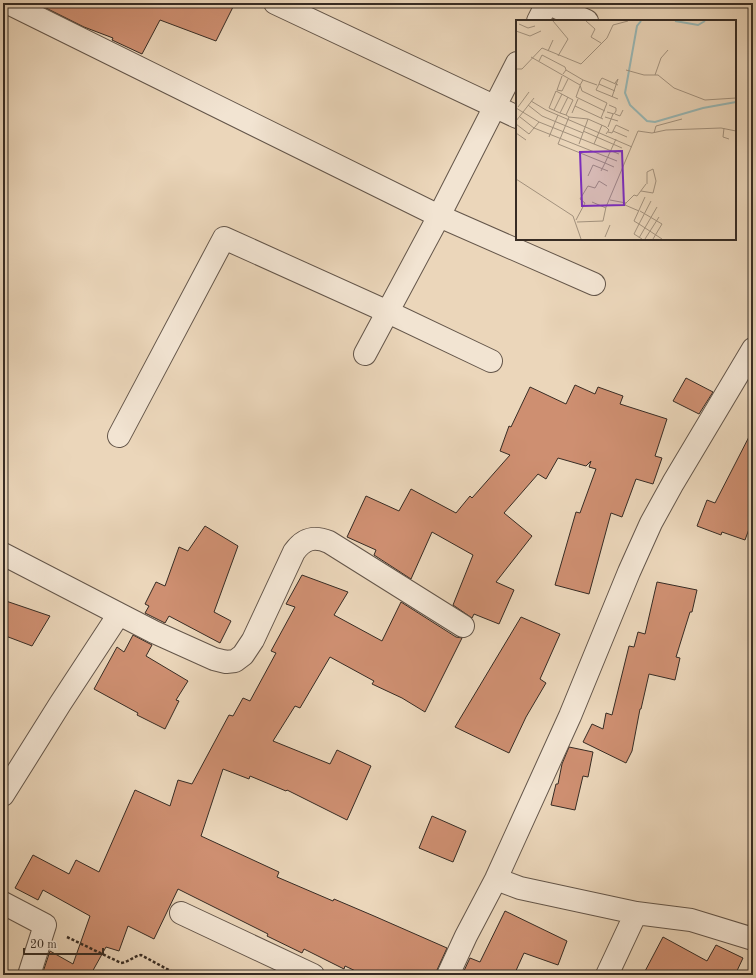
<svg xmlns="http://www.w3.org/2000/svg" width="756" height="978" viewBox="0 0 756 978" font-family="'Old Standard TT',serif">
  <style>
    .building { fill: #ce8f71; stroke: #372c24 }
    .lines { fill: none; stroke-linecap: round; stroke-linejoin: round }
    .street-casing { stroke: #64564a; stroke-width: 24 }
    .path { stroke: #372c24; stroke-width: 2.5; stroke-dasharray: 3 2; stroke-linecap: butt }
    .street { stroke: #f2e4d2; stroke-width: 22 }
    .inset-river { fill: none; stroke: #99b8b6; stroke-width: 2 }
    .inset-road { fill: none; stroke: #a3927e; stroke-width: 1 }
    .view { fill: #7b2cbf; fill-opacity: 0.15; stroke: #7b2cbf; stroke-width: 2 }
    .inset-edge { fill: none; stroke: #372c24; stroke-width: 2 }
  </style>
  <rect width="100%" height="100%" fill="#ebd6ba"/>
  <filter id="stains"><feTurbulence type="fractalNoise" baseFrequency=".005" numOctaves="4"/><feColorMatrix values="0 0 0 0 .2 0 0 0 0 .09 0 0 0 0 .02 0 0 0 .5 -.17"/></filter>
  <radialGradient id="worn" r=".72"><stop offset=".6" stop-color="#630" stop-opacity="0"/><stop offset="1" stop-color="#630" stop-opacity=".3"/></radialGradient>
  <path class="building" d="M 36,3 L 235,3 L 216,41 L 160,20 L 142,54 L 112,40 L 113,38 L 84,27 Z
    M 686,378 L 713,392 L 699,414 L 673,401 Z
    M 575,385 L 595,394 L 598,387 L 623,396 L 620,404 L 667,419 L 655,456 L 662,458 L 653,484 L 636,479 L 622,517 L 611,513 L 589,594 L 555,585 L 576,512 L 580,513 L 596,469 L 589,467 L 591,461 L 586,466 L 558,458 L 546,479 L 538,474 L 504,513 L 532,536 L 496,582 L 514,590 L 499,624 L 474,614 L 472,618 L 453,605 L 473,555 L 432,532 L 411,579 L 374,555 L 376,550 L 347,537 L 366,496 L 399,511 L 411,489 L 456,513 L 470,496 L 472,498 L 510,455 L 500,451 L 509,426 L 511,427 L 530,387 L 566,404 Z
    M 753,429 L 753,518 L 745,540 L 722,532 L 721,535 L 697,526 L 707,500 L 715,503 Z
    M 205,526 L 238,546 L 214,612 L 231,621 L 220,643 L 169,616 L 165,623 L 145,613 L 149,606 L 145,604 L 156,582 L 165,586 L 179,547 L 188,551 Z
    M 302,575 L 348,592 L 334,615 L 382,641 L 401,602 L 456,637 L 462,638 L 425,712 L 402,698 L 372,684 L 374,681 L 330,657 L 300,708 L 295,706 L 273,741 L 330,764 L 337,750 L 371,766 L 347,820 L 287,790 L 286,791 L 250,776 L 249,779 L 223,769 L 201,836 L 279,872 L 277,877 L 333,901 L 334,899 L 374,916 L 447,948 L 437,970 L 436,975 L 364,975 L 345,966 L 344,969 L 304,949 L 302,953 L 267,936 L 268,934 L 178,889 L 154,939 L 128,926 L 119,951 L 106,947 L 91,974 L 92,975 L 42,975 L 50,951 L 73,964 L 90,916 L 43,890 L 38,900 L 15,888 L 33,855 L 69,874 L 76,860 L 99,872 L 135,790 L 170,806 L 178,780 L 192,784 L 229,715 L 233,716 L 243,698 L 250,701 L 276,653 L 271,651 L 295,607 L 286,604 Z
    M 657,582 L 697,590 L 692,612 L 690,612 L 676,657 L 680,658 L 675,680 L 649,674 L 641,709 L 640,709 L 632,751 L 626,763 L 583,742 L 592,724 L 603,729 L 606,713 L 612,715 L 629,646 L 634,647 L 638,632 L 645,634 Z
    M 3,600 L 50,616 L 32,646 L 3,635 Z
    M 521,617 L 560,634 L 540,679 L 546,683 L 526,717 L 509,753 L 455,727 Z
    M 133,635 L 152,645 L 146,656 L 188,681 L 176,700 L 179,701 L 165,729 L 137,715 L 138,713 L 94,689 L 117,647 L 124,652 Z
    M 569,747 L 593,752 L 588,777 L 583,776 L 575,810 L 551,805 L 556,784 L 558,784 L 562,764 Z
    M 432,816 L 466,831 L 453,862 L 419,848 Z
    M 505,911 L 567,941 L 558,965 L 524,953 L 514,975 L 462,975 L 470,958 L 480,962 Z
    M 663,937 L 707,961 L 716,945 L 743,958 L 735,975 L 643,975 Z"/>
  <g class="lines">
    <defs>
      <path id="street" d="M 8,3 L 439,216 L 517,63
        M 275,3 L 517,117
        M 547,3 L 587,21
        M 538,21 L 547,3
        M 365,354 L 439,216 L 594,284
        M 119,436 L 224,238 L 388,312 L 491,361
        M 3,554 L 119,614
        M 3,795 L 60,704 L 119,614 L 154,632 L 214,659 L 226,662 L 235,661 L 243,655 L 253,640 L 294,552 C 304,538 314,536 329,542 L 463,626
        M 496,879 L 520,888 L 636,913 L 691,920 L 753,939
        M 3,903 L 45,925 L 29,975
        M 181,913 L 313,975
        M 448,975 L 466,936 L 496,879 L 570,716 L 629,572 L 651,523 L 673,483 L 753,349
        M 607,975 L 636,913"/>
    </defs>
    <use href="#street" class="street-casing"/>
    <path class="path" d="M 67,937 L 121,963 C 129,962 134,956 141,955 L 178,975"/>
    <use href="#street" class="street"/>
  </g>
  <g transform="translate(516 20)">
    <rect width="220" height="220" fill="#ebd6ba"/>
    <path class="inset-river" d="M 125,1 L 121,6 L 109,73 L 114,85 L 131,101 L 139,102 L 187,88 L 220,82M 159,1 L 182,5 L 189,1"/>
    <path class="inset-road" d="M 37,1 L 52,19 L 42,36M 70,1 L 79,9 L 75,17 L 85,23M 3,4 L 12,8 L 19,6M 0,11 L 14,16 L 25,11M 32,31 L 37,20M 15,37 L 64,65 L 67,60 L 50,50 L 47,54M 23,41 L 26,35 L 49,47 L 50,50M 0,49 L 6,49 L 26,28 L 65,44 L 91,18 L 97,5 L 112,1M 110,50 L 128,55 L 142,55 L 158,68 L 189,80 L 220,78M 139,55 L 145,38 L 152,30M 46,56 L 41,70 L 46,71 L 52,59M 67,60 L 81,65M 83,64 L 80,70 L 102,79M 64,65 L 66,71 L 91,83 L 85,98M 64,66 L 60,77 L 89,91M 99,71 L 83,64 L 84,61 L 86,58 L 102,65M 96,77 L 102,59 L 99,63M 15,81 L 30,90 L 116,127M 12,85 L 26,96 L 67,113M 59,86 L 87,99M 2,87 L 13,72M 0,88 L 23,102M 38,90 L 46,74M 91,92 L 98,94 L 100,91 L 100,88 L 93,85M 44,93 L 52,77M 56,93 L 62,79M 99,94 L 104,96 L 107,90M 50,95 L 57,80 L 40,71 L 33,88 L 44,93 L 50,95 L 53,97 L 72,99 L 90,107 L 93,110 L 90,114M 4,97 L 18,108 L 101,141M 53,97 L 42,124 L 89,143 L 100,119M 89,97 L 102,101M 0,101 L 18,78M 0,104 L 13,114 L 23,102 L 103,134M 92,107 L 97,94M 208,108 L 207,117 L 213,119M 67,111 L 106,128M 97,111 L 111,117M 92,112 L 96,113 L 100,105 L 113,111M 0,113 L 10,120M 138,113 L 140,106 L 166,99M 33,117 L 42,95M 63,124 L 72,99M 78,124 L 86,105M 85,151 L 89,143 L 98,147M 72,156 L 77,145 L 92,151M 0,159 L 57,196 L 65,219M 125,171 L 137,173 L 140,161 L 137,149 L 131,152 L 131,164M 94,180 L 110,183 L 118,175 L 121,176 L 130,164M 135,181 L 123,204 L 146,219M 76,182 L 90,188M 110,183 L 109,185 L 123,191M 124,191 L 146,204 L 137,219M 60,200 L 69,183 L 64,179 L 72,166 L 79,168 L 83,161 L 91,166M 61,202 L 87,201 L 90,187 L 122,111 L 136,113 L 150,110 L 205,108 L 220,111M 89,217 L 94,205M 123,218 L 141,187M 126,219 L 118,214 L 123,204 L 118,201 L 129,177M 129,219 L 143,197"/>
    <path class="view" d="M 106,131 L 108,185 L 66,186 L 64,132 Z"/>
    <rect width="220" height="220" class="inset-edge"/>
  </g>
  <rect width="756" height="978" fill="none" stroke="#ebd6ba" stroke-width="16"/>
  <rect x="4" y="4" width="748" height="970" fill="none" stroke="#372c24" stroke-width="2"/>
  <rect x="8" y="8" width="740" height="962" fill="none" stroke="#372c24"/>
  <path d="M24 948v6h79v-6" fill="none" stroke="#372c24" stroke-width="2"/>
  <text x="30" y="948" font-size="12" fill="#372c24" stroke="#f2e4d2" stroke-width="3" paint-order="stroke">20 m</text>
  <rect width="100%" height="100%" filter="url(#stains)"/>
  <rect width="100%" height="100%" fill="url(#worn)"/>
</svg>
